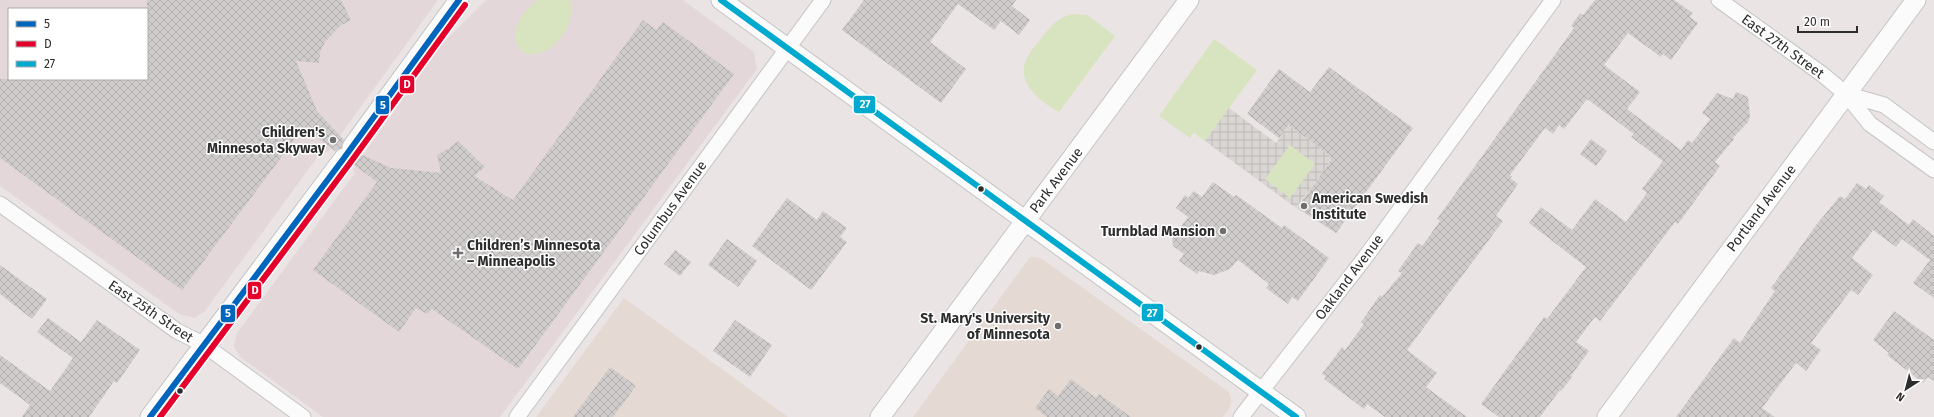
<svg xmlns="http://www.w3.org/2000/svg" width="1934" height="417" viewBox="0 0 1934 417" font-family="'Fira Sans',sans-serif">
  <style>
    .education { fill: #e4d9d3 }
    .medical { fill: #e4d7da; fill-rule: evenodd }
    .green { fill: #d8e3bf }
    .plaza { fill: url(#plaza-grid); fill-rule: evenodd }
    .building { fill: url(#building-cross-hatch) }
    .lines { fill: none; stroke-linecap: round; stroke-linejoin: round }
    .minor-casing { stroke: #c5c4c4; stroke-width: 17 }
    .tertiary-casing { stroke: #c5c4c4; stroke-width: 21 }
    .minor { stroke: #fcfbfb; stroke-width: 15 }
    .tertiary { stroke: #fcfbfb; stroke-width: 19 }
    .bus-1-casing { stroke: #fff; stroke-width: 9 }
    .bus-2-casing { stroke: #fff; stroke-width: 9 }
    .bus-3-casing { stroke: #fff; stroke-width: 9 }
    .bus-1 { stroke: #0065bd; stroke-width: 6 }
    .bus-2 { stroke: #e4002b; stroke-width: 6 }
    .bus-3 { stroke: #00a9ce; stroke-width: 6 }
    .poi-dot { fill: #6f6d6d; stroke: #fff; stroke-width: 1.5 }
    .bus-dot { fill: #2d2d2d; stroke: #fff; stroke-width: 1.5 }
    .labels { text-anchor: middle; stroke-width: 3; stroke-linejoin: round; paint-order: stroke }
    .street-label { font-size: 14px; fill: #2d2d2d; stroke: #fff }
    .poi-label { font-size: 14px; font-weight: bold; fill: #2d2d2d; stroke: #fff; text-anchor: end }
    .line-badge { stroke: #fff; stroke-width: 1.5 }
    .badge-label { font-size: 11px; text-anchor: middle; font-weight: bold; fill: #fff }
  </style>
  <defs>
    <pattern id="plaza-grid" width="8" height="8" patternUnits="userSpaceOnUse"><rect width="8" height="8" fill="#dad6d4"/><path d="M0 4h8M4 0v8" fill="none" stroke="#bbb8b6"/></pattern>
    <pattern id="building-cross-hatch" width="8" height="8" patternUnits="userSpaceOnUse"><rect width="8" height="8" fill="#cfcccb"/><path d="M0 0l8 8M0 8l8-8" fill="none" stroke="#b2b0af"/></pattern>
  </defs>
  <rect width="100%" height="100%" fill="#eae5e4"/>
  <path class="education" d="M 1030,257 L 1036,257 L 1042,259 L 1229,392 L 1231,399 L 1230,408 L 1223,417 L 913,417 Z
    M 624,298 L 788,417 L 536,417 Z"/>
  <path class="medical" d="M 0,0 L 438,0 L 329,151 L 319,155 L 205,311 L 195,318 L 179,314 L 0,186 ZM 9,9 L 147,9 L 147,79 L 9,79 Z
    M 486,0 L 683,0 L 754,52 L 757,69 L 500,417 L 323,417 L 240,357 L 234,346 L 237,333 L 354,174 L 353,169 L 442,44 Z"/>
  <path class="green" d="M 538,0 L 570,0 C 577,26 551,61 523,53 C 520,49 516,44 515,39 C 514,24 526,8 538,0 Z
    M 1072,14 L 1087,15 L 1115,36 L 1059,112 C 1042,103 1018,85 1025,63 C 1028,54 1034,47 1040,40 C 1050,27 1056,19 1072,14 Z
    M 1214,39 L 1257,70 L 1205,141 L 1194,133 L 1190,138 L 1159,116 Z
    M 1290,145 L 1316,164 L 1290,198 L 1265,179 Z"/>
  <path class="plaza" d="M 1229,108 L 1276,143 L 1289,125 L 1333,158 L 1296,208 L 1205,141 ZM 1290,145 L 1315,164 L 1290,198 L 1265,179 Z"/>
  <path class="building" d="M 147,0 L 341,0 L 351,20 L 340,26 L 325,42 L 320,52 L 319,63 L 296,61 L 317,111 L 344,140 L 341,148 L 335,151 L 304,127 L 182,290 L 0,158 L 0,79 L 147,79 Z
    M 864,0 L 1016,0 L 1012,6 L 1030,20 L 1019,35 L 1001,21 L 994,30 L 958,4 L 930,42 L 966,69 L 941,103 L 842,30 Z
    M 1595,0 L 1674,0 L 1693,13 L 1690,17 L 1698,23 L 1671,60 L 1663,54 L 1661,57 L 1628,33 L 1604,65 L 1640,92 L 1627,109 L 1681,150 L 1688,140 L 1692,143 L 1710,119 L 1702,113 L 1717,93 L 1733,99 L 1736,92 L 1748,97 L 1750,116 L 1748,122 L 1733,138 L 1734,139 L 1715,162 L 1720,166 L 1678,224 L 1675,222 L 1600,321 L 1595,317 L 1576,342 L 1589,351 L 1571,376 L 1572,377 L 1561,391 L 1560,390 L 1540,417 L 1499,417 L 1481,404 L 1544,317 L 1547,319 L 1586,267 L 1529,223 L 1541,207 L 1572,230 L 1595,199 L 1626,222 L 1647,193 L 1642,189 L 1663,161 L 1631,137 L 1634,134 L 1587,99 L 1564,129 L 1559,125 L 1553,134 L 1545,128 L 1510,175 L 1512,177 L 1510,178 L 1518,184 L 1496,216 L 1503,221 L 1407,350 L 1437,373 L 1426,387 L 1467,417 L 1385,417 L 1367,404 L 1364,409 L 1324,379 L 1326,376 L 1322,374 L 1342,347 L 1345,350 L 1364,324 L 1361,322 L 1380,295 L 1382,297 L 1402,273 L 1398,271 L 1418,243 L 1422,246 L 1440,221 L 1437,219 L 1574,28 L 1571,26 L 1580,13 L 1583,15 Z
    M 643,20 L 656,30 L 663,22 L 734,74 L 518,369 L 432,309 L 427,314 L 416,308 L 399,332 L 313,270 L 377,182 L 353,164 L 355,157 L 360,154 L 391,168 L 441,173 L 437,155 L 449,148 L 458,141 L 485,167 L 474,176 L 513,200 Z
    M 1329,67 L 1413,128 L 1336,233 L 1297,208 L 1333,158 L 1289,125 L 1279,138 L 1247,114 L 1279,69 L 1310,92 Z
    M 1591,139 L 1607,151 L 1596,166 L 1580,154 Z
    M 1213,182 L 1234,197 L 1236,195 L 1282,228 L 1284,225 L 1329,258 L 1298,301 L 1292,297 L 1288,304 L 1266,288 L 1269,284 L 1238,260 L 1230,269 L 1214,275 L 1199,271 L 1197,274 L 1179,261 L 1184,254 L 1173,246 L 1172,239 L 1188,217 L 1176,208 L 1185,195 L 1188,198 L 1194,191 L 1202,197 Z
    M 1857,183 L 1866,189 L 1869,185 L 1884,196 L 1879,202 L 1909,225 L 1913,219 L 1934,236 L 1934,298 L 1913,283 L 1930,260 L 1902,239 L 1896,247 L 1873,230 L 1852,258 L 1873,275 L 1858,295 L 1851,290 L 1811,343 L 1821,350 L 1806,371 L 1796,363 L 1762,408 L 1775,417 L 1676,417 L 1734,338 L 1740,343 L 1775,291 L 1771,288 L 1817,224 L 1840,196 L 1845,199 Z
    M 787,198 L 817,220 L 823,211 L 847,228 L 840,237 L 847,242 L 811,290 L 752,246 Z
    M 727,239 L 757,261 L 738,287 L 708,265 Z
    M 675,250 L 691,262 L 680,276 L 664,264 Z
    M 0,265 L 47,299 L 32,319 L 0,294 Z
    M 1894,311 L 1934,340 L 1934,381 L 1928,377 L 1923,383 L 1887,355 L 1889,353 L 1873,340 Z
    M 48,318 L 81,342 L 97,320 L 140,350 L 117,383 L 114,381 L 89,417 L 22,417 L 30,405 L 0,383 L 0,355 L 50,391 L 73,358 L 37,332 Z
    M 735,320 L 772,345 L 750,377 L 713,351 Z
    M 610,367 L 636,386 L 613,417 L 573,417 Z
    M 1071,379 L 1096,398 L 1099,394 L 1131,417 L 1047,417 L 1035,408 L 1049,389 L 1058,396 Z"/>
  <g class="lines">
    <defs>
      <path id="minor" d="M 1719,0 L 1822,74 L 1846,94 L 1870,124 L 1934,170
        M 1846,94 L 1884,105 L 1934,142
        M 0,204 L 177,331 L 203,344 L 303,417
        M 517,417 L 823,0
        M 1241,417 L 1364,259 L 1553,0"/>
      <path id="tertiary" d="M 721,0 L 1296,417
        M 352,147 L 459,0
        M 150,417 L 344,158
        M 880,417 L 1189,0
        M 1607,417 L 1916,0"/>
    </defs>
    <use href="#minor" class="minor-casing"/>
    <use href="#tertiary" class="tertiary-casing"/>
    <use href="#minor" class="minor"/>
    <use href="#tertiary" class="tertiary"/>
    <defs>
      <path id="bus-1" d="M 150,417 L 344,158 L 459,0"/>
      <path id="bus-2" d="M 160,417 L 350,163 L 465,5"/>
      <path id="bus-3" d="M 721,0 L 1296,417"/>
    </defs>
    <use href="#bus-1" class="bus-1-casing"/>
    <use href="#bus-2" class="bus-2-casing"/>
    <use href="#bus-3" class="bus-3-casing"/>
    <use href="#bus-1" class="bus-1"/>
    <use href="#bus-2" class="bus-2"/>
    <use href="#bus-3" class="bus-3"/>
  </g>
  <g class="poi-dot">
    <circle cx="333" cy="140" r="4"/>
    <circle cx="1304" cy="206" r="4"/>
    <circle cx="1223" cy="231" r="4"/>
    <path d="M456 247h4v4h4v4h-4v4h-4v-4h-4v-4h4z"/>
    <circle cx="1058" cy="326" r="4"/>
  </g>
  <g class="bus-dot">
    <circle cx="981" cy="189" r="3.5"/>
    <circle cx="1199" cy="347" r="3.5"/>
    <circle cx="180" cy="391" r="3.5"/>
  </g>
  <g class="labels">
    <g class="street-label">
      <text transform="translate(1783 46) rotate(36)" y="5">East 27th Street</text>
      <text transform="translate(1056 180) rotate(-53)" y="5">Park Avenue</text>
      <text transform="translate(670 208) rotate(-54)" y="5">Columbus Avenue</text>
      <text transform="translate(1761 208) rotate(-53)" y="5">Portland Avenue</text>
      <text transform="translate(1349 277) rotate(-53)" y="5">Oakland Avenue</text>
      <text transform="translate(151 311) rotate(34)" y="5">East 25th Street</text>
    </g>
    <g class="poi-label">
      <text x="325" y="137">Children's<tspan x="325" dy="16">Minnesota Skyway</tspan></text>
      <text x="1312" y="203" text-anchor="start">American Swedish<tspan x="1312" dy="16">Institute</tspan></text>
      <text x="1215" y="236">Turnblad Mansion</text>
      <text x="467" y="250" text-anchor="start">Children’s Minnesota<tspan x="467" dy="16">– Minneapolis</tspan></text>
      <text x="1050" y="323">St. Mary's University<tspan x="1050" dy="16">of Minnesota</tspan></text>
    </g>
  </g>
  <g class="line-badge">
    <rect x="399" y="75" width="16" height="19" rx="4" fill="#e4002b"/>
    <rect x="853" y="95" width="23" height="19" rx="4" fill="#00a9ce"/>
    <rect x="375" y="95" width="15" height="20" rx="4" fill="#0065bd"/>
    <rect x="247" y="281" width="15" height="19" rx="4" fill="#e4002b"/>
    <rect x="1141" y="303" width="23" height="19" rx="4" fill="#00a9ce"/>
    <rect x="220" y="304" width="16" height="19" rx="4" fill="#0065bd"/>
  </g>
  <g class="badge-label">
    <text x="407" y="88">D</text>
    <text x="865" y="108">27</text>
    <text x="383" y="109">5</text>
    <text x="255" y="294">D</text>
    <text x="1152" y="317">27</text>
    <text x="228" y="317">5</text>
  </g>
  <rect x="8" y="8" width="140" height="72" fill="#ffffff" stroke="#ababab"/>
  <rect x="16" y="21" width="20" height="6" fill="#0065bd" stroke="#ababab"/>
  <text x="44" y="28" font-size="12" fill="#2d2d2d">5</text>
  <rect x="16" y="41" width="20" height="6" fill="#e4002b" stroke="#ababab"/>
  <text x="44" y="48" font-size="12" fill="#2d2d2d">D</text>
  <rect x="16" y="61" width="20" height="6" fill="#00a9ce" stroke="#ababab"/>
  <text x="44" y="68" font-size="12" fill="#2d2d2d">27</text>
  <g transform="translate(1906 389) rotate(216)" stroke="#ffffff" stroke-width="3" paint-order="stroke">
  <path d="M0-3L7 15L0 10L-7 15Z" fill="#2d2d2d"/>
  <text y="-6" font-size="11" font-weight="bold" text-anchor="middle" fill="#2d2d2d">N</text>
  </g>
  <path d="M1798 26v6h59v-6" fill="none" stroke="#2d2d2d" stroke-width="2"/>
  <text x="1804" y="26" font-size="12" fill="#2d2d2d" stroke="#ffffff" stroke-width="3" paint-order="stroke">20 m</text>
</svg>
